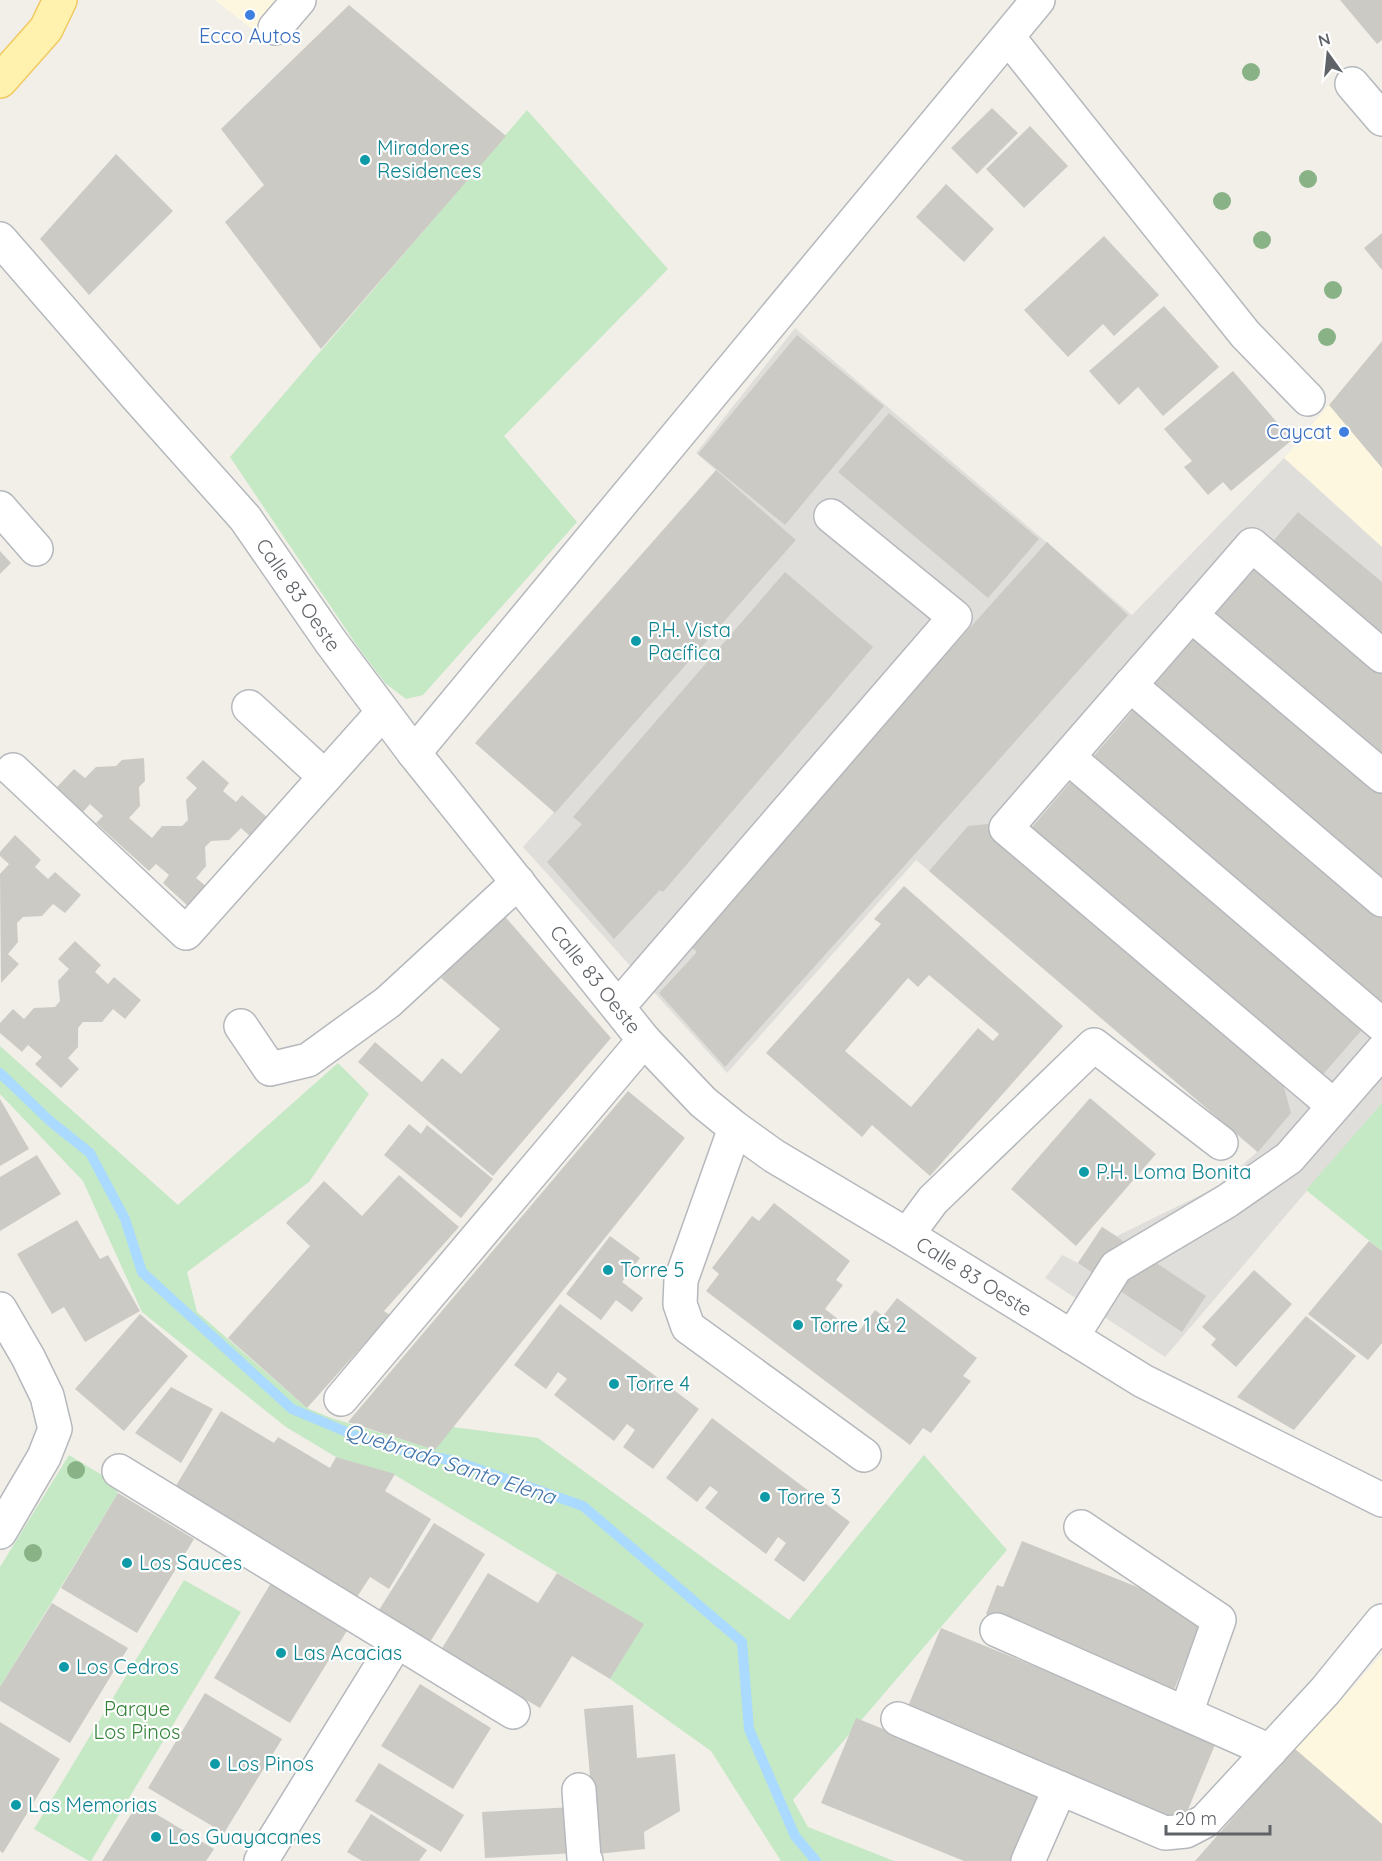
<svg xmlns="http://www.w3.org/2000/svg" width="1382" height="1861" viewBox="0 0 1382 1861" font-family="Quicksand,sans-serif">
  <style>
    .commercial { fill: #fef7e0 }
    .industrial { fill: #e0deda }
    .green { fill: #c5e8c5 }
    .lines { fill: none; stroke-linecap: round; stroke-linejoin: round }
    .stream { stroke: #aadaff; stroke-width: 10 }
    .building { fill: #cccac5; fill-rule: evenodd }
    .minor-casing { stroke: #b5b8bc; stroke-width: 36 }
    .major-casing { stroke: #f2c960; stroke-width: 36 }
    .minor { stroke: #fff; stroke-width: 33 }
    .major { stroke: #fff2af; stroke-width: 33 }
    .tree { fill: #89b387 }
    .shop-dot { fill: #3f7fe0; stroke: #fff; stroke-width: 2 }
    .culture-dot { fill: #0f9aa8; stroke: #fff; stroke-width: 2 }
    .labels { text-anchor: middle; stroke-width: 4.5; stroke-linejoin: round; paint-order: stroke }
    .shop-label { font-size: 20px; fill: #366cbe; stroke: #fff }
    .culture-label { font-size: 20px; fill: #0d838f; stroke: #fff; text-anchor: start }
    .street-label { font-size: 20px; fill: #5f6368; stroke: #fff }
    .park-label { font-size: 20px; fill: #348238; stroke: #fff }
    .water-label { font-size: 21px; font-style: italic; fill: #4174aa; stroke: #fff }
  </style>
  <rect width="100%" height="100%" fill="#f1efe8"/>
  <path class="commercial" d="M 215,0 L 278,0 L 253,30 Z
    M 1382,341 L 1382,547 L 1284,458 Z
    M 1382,1654 L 1382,1824 L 1294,1748 L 1339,1703 Z"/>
  <path class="industrial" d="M 795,328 L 1132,615 L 1284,458 L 1382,547 L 1382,1103 L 1165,1357 L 1045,1278 L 1062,1255 L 1078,1263 L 1102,1227 L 1117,1236 L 1217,1187 L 1257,1152 L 916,860 L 727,1073 L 523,847 L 796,540 L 696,453 Z"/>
  <path class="green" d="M 527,110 L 668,269 L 504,436 L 577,522 L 423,695 L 406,699 L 385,683 L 358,647 L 230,457 Z
    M 0,1046 L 178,1205 L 338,1063 L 369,1094 L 309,1182 L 187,1272 L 197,1312 L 307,1408 L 331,1418 L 434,1449 L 453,1427 L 538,1438 L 789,1620 L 924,1455 L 1007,1550 L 793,1800 L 808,1827 L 894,1861 L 781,1861 L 711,1751 L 610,1679 L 643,1624 L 395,1475 L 336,1457 L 286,1427 L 142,1312 L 83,1181 L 0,1094 Z
    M 1382,1103 L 1382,1251 L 1306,1190 Z
    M 69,1455 L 110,1480 L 118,1493 L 0,1687 L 0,1567 Z
    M 184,1580 L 241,1612 L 91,1861 L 89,1861 L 34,1829 Z"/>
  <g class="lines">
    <path class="stream" d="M 0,1073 L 50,1121 L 90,1153 L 125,1219 L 142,1272 L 292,1409 L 368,1441 L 418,1454 L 455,1461 L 583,1506 L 742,1642 L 749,1729 L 795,1836 L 816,1861"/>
  </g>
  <path class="building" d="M 1340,0 L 1382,0 L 1382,40 L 1377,44 Z
    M 349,5 L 506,136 L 321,349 L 225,222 L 264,185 L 221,129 Z
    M 992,108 L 1018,133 L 977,174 L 951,148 Z
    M 1030,126 L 1068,166 L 1024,208 L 986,169 Z
    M 116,154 L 173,211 L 89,295 L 40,239 Z
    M 946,184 L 994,229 L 964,262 L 916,217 Z
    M 1382,233 L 1382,270 L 1364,248 Z
    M 1104,236 L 1159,295 L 1114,336 L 1103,324 L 1068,357 L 1024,310 Z
    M 1164,306 L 1219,367 L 1163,416 L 1138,387 L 1119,405 L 1089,371 Z
    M 797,335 L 884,406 L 785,525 L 698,454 Z
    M 1382,341 L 1382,468 L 1329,405 Z
    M 1233,371 L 1292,440 L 1231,491 L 1223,482 L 1208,495 L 1184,467 L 1192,461 L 1164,429 Z
    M 889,413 L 1039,539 L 988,598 L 838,472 Z
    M 716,470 L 796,540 L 555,813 L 475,743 Z
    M 1298,512 L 1382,582 L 1382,644 L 1268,547 Z
    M 1047,542 L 1128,615 L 725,1067 L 659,993 L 697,952 L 687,943 Z
    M 0,551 L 11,563 L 0,574 Z
    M 1259,564 L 1382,668 L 1382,765 L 1211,619 Z
    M 785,572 L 873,647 L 663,892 L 660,890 L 614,939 L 547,862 L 582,824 L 573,817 Z
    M 1199,633 L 1382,789 L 1382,885 L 1151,688 Z
    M 1136,707 L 1382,916 L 1382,1006 L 1088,763 Z
    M 144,758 L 145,781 L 139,787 L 140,806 L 129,818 L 152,838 L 162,826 L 182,826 L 188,820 L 186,800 L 197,788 L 186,778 L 203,760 L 229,783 L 223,791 L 236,802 L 242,795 L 269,819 L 252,838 L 241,828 L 229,840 L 211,841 L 205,847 L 206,866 L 196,878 L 207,887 L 189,907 L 163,883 L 169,875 L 156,864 L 149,871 L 96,823 L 103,816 L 90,804 L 83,812 L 57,787 L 74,769 L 85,778 L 96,767 L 116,766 L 122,760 Z
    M 1076,776 L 1367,1024 L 1319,1079 L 1028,832 Z
    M 988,824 L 1280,1073 L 1291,1113 L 1258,1152 L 929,871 L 968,826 Z
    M 15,835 L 41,860 L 35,867 L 48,879 L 55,872 L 81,895 L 65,913 L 53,904 L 42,916 L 23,917 L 17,923 L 18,942 L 8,954 L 19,964 L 1,983 L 0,874 L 9,864 L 0,856 L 0,852 Z
    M 904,886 L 1063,1026 L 930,1176 L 872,1125 L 862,1137 L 766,1053 L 881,924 L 874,919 ZM 929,975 L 999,1034 L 993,1041 L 978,1028 L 911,1107 L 845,1051 L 908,978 L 918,987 Z
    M 501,912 L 611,1038 L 493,1176 L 358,1062 L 375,1042 L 422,1082 L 442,1058 L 461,1074 L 500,1029 L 441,978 Z
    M 75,941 L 101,965 L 95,972 L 108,984 L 114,977 L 141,1000 L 125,1019 L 113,1009 L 102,1022 L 83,1022 L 78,1028 L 78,1047 L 68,1058 L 79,1069 L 61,1088 L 35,1064 L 42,1057 L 28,1045 L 22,1052 L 0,1033 L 0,1023 L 13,1009 L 24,1019 L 34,1008 L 55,1007 L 60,1001 L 58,981 L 69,969 L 58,959 Z
    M 628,1091 L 685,1138 L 435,1450 L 348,1422 Z
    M 1090,1098 L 1156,1154 L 1076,1246 L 1011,1189 Z
    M 0,1099 L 29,1149 L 0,1166 Z
    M 409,1124 L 421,1134 L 427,1125 L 493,1179 L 461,1218 L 384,1155 Z
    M 37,1155 L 61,1194 L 0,1231 L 0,1177 Z
    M 399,1175 L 459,1227 L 384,1311 L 390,1315 L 307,1408 L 228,1338 L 310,1246 L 286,1223 L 324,1181 L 362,1216 Z
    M 774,1203 L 850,1261 L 836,1280 L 843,1285 L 825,1309 L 857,1334 L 875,1310 L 883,1316 L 897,1298 L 977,1358 L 963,1376 L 971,1381 L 931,1433 L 923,1428 L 910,1445 L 706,1291 L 719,1274 L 712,1268 L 752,1216 L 759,1221 Z
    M 77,1220 L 100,1259 L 108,1255 L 140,1311 L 85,1342 L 64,1307 L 52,1314 L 17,1254 Z
    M 1102,1227 L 1206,1296 L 1182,1332 L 1078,1263 Z
    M 610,1236 L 640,1258 L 622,1282 L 643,1298 L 632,1312 L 616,1300 L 601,1320 L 566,1294 Z
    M 1369,1241 L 1382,1251 L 1382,1343 L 1368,1360 L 1308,1314 Z
    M 1254,1270 L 1292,1304 L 1236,1367 L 1211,1345 L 1216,1339 L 1202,1327 Z
    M 560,1304 L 699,1409 L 653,1469 L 623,1447 L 635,1430 L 627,1424 L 614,1441 L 554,1395 L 567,1379 L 558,1372 L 546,1389 L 514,1365 Z
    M 140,1314 L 188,1356 L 124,1431 L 75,1389 Z
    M 1306,1316 L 1356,1356 L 1294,1430 L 1237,1397 Z
    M 171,1387 L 213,1409 L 181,1463 L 135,1433 Z
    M 221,1411 L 274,1443 L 278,1437 L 330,1468 L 336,1457 L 395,1474 L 385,1491 L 431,1519 L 389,1589 L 370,1577 L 357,1597 L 174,1489 Z
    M 712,1418 L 850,1522 L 804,1582 L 774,1560 L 786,1543 L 778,1537 L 766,1554 L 705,1508 L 718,1492 L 710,1486 L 697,1502 L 666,1478 Z
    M 118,1493 L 194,1539 L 137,1633 L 61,1588 Z
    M 434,1523 L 485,1554 L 430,1642 L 379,1610 Z
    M 1022,1541 L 1205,1614 L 1174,1690 L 986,1614 L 997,1585 L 1003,1587 Z
    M 488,1573 L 538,1603 L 557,1573 L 644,1624 L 610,1679 L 572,1656 L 540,1708 L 441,1650 Z
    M 271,1583 L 348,1629 L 290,1723 L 214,1678 Z
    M 52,1603 L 128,1648 L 70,1743 L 0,1701 L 0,1687 Z
    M 941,1628 L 1217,1740 L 1182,1824 L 906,1711 Z
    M 420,1684 L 491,1728 L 453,1789 L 381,1746 Z
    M 205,1693 L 282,1739 L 224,1833 L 148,1788 Z
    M 633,1705 L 637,1758 L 675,1754 L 680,1811 L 644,1832 L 645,1849 L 597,1854 L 584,1709 Z
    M 856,1718 L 1042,1793 L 1013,1861 L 964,1861 L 821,1803 Z
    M 0,1722 L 60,1759 L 3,1853 L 0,1851 Z
    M 1294,1748 L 1382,1824 L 1382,1861 L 1195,1861 Z
    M 379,1763 L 464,1815 L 441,1852 L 355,1801 Z
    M 138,1803 L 214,1849 L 206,1861 L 102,1861 Z
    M 574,1807 L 576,1853 L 485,1858 L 482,1812 Z
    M 371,1814 L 427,1850 L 419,1861 L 362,1861 L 347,1852 Z"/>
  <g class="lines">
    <defs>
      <g id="minor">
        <path d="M 275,28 L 299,0"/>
        <path d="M 1008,37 L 1245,334 L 1308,399"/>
        <path d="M 1352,84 L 1382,119"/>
        <path id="s1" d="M 0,239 L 138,398 L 245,518 L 331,642 L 414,753 L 644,1040 L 703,1102 L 735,1128 L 774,1156 L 907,1235 L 1143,1381 L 1382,1500"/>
        <path d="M 0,508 L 36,549"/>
        <path d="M 1191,615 L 1382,776"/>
        <path d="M 1130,685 L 1382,900"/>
        <path d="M 249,707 L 325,777"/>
        <path d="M 414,753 L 1038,0"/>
        <path d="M 1068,757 L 1382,1025"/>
        <path d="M 13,770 L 186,933 L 383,712"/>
        <path d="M 618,1007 L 955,617 L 831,516"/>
        <path d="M 241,1026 L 270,1069 L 308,1060 L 388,1002 L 518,882"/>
        <path d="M 1334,1106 L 1006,828 L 1252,545 L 1382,656"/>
        <path d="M 735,1128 L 681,1280 L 680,1304 L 688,1327 L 864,1455"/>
        <path d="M 907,1235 L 933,1200 L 1094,1045 L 1221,1143"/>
        <path d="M 0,1309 L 28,1357 L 47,1396 L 55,1429 L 44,1457 L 0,1532"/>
        <path d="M 1072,1337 L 1116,1267 L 1227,1201 L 1289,1158 L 1382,1051"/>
        <path d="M 341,1399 L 644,1040"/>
        <path d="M 119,1471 L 513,1712"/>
        <path d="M 1081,1527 L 1219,1620 L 1186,1713"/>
        <path d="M 997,1630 L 1270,1751"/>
        <path d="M 898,1719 L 1165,1833 L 1186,1831 L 1205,1821 L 1325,1691 L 1382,1621"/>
        <path d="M 579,1790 L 584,1858 L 586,1861"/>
        <path d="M 261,1861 L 397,1641"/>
        <path d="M 1028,1861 L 1060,1788"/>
      </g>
      <path id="major" d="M 0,81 L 46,29 L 60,0"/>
    </defs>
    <use href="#minor" class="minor-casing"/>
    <use href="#major" class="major-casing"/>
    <use href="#minor" class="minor"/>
    <use href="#major" class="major"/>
  </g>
  <g class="tree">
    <circle cx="1251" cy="72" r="9"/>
    <circle cx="1308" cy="179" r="9"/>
    <circle cx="1222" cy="201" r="9"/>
    <circle cx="1262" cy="240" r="9"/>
    <circle cx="1333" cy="290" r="9"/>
    <circle cx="1327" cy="337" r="9"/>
    <circle cx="76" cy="1470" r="9"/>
    <circle cx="33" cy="1553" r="9"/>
  </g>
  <g class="shop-dot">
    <circle cx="250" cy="15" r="6"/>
    <circle cx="1344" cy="432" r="6"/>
  </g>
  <g class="culture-dot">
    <circle cx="365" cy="160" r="6"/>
    <circle cx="636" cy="641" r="6"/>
    <circle cx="1084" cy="1172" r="6"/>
    <circle cx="608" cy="1270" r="6"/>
    <circle cx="798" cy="1325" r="6"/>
    <circle cx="614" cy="1384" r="6"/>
    <circle cx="765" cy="1497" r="6"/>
    <circle cx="127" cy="1563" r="6"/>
    <circle cx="281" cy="1653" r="6"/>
    <circle cx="64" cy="1667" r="6"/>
    <circle cx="215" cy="1764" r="6"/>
    <circle cx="16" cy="1805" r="6"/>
    <circle cx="156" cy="1837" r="6"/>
  </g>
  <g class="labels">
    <g class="shop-label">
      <text x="250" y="43">Ecco Autos</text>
      <text x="1332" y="439" text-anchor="end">Caycat</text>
    </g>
    <g class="culture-label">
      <text x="377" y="155">Miradores<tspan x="377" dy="23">Residences</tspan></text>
      <text x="648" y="637">P.H. Vista<tspan x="648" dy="23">Pacífica</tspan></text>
      <text x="1096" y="1179">P.H. Loma Bonita</text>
      <text x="620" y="1277">Torre 5</text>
      <text x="810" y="1332">Torre 1 &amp; 2</text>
      <text x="626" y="1391">Torre 4</text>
      <text x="777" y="1504">Torre 3</text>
      <text x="139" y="1570">Los Sauces</text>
      <text x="293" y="1660">Las Acacias</text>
      <text x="76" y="1674">Los Cedros</text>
      <text x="227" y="1771">Los Pinos</text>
      <text x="28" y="1812">Las Memorias</text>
      <text x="168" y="1844">Los Guayacanes</text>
    </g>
    <g class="street-label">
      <text dy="7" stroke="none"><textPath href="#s1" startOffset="465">Calle 83 Oeste</textPath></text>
      <text dy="7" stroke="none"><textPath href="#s1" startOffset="951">Calle 83 Oeste</textPath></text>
      <text dy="7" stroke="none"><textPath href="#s1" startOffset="1437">Calle 83 Oeste</textPath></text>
    </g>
    <g class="park-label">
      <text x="137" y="1716">Parque<tspan x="137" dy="23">Los Pinos</tspan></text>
    </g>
    <g class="water-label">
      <text transform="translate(450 1464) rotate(18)" y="7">Quebrada Santa Elena</text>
    </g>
  </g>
  <g transform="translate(1328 54) rotate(345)" stroke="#ffffff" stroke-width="4.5" paint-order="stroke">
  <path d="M0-4.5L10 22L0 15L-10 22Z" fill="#5f6368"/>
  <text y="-9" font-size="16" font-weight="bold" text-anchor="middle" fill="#5f6368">N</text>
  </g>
  <path d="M1166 1825v9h104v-9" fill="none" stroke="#5f6368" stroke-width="3"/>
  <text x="1175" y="1825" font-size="18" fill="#5f6368" stroke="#ffffff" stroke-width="4.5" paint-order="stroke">20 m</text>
</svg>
